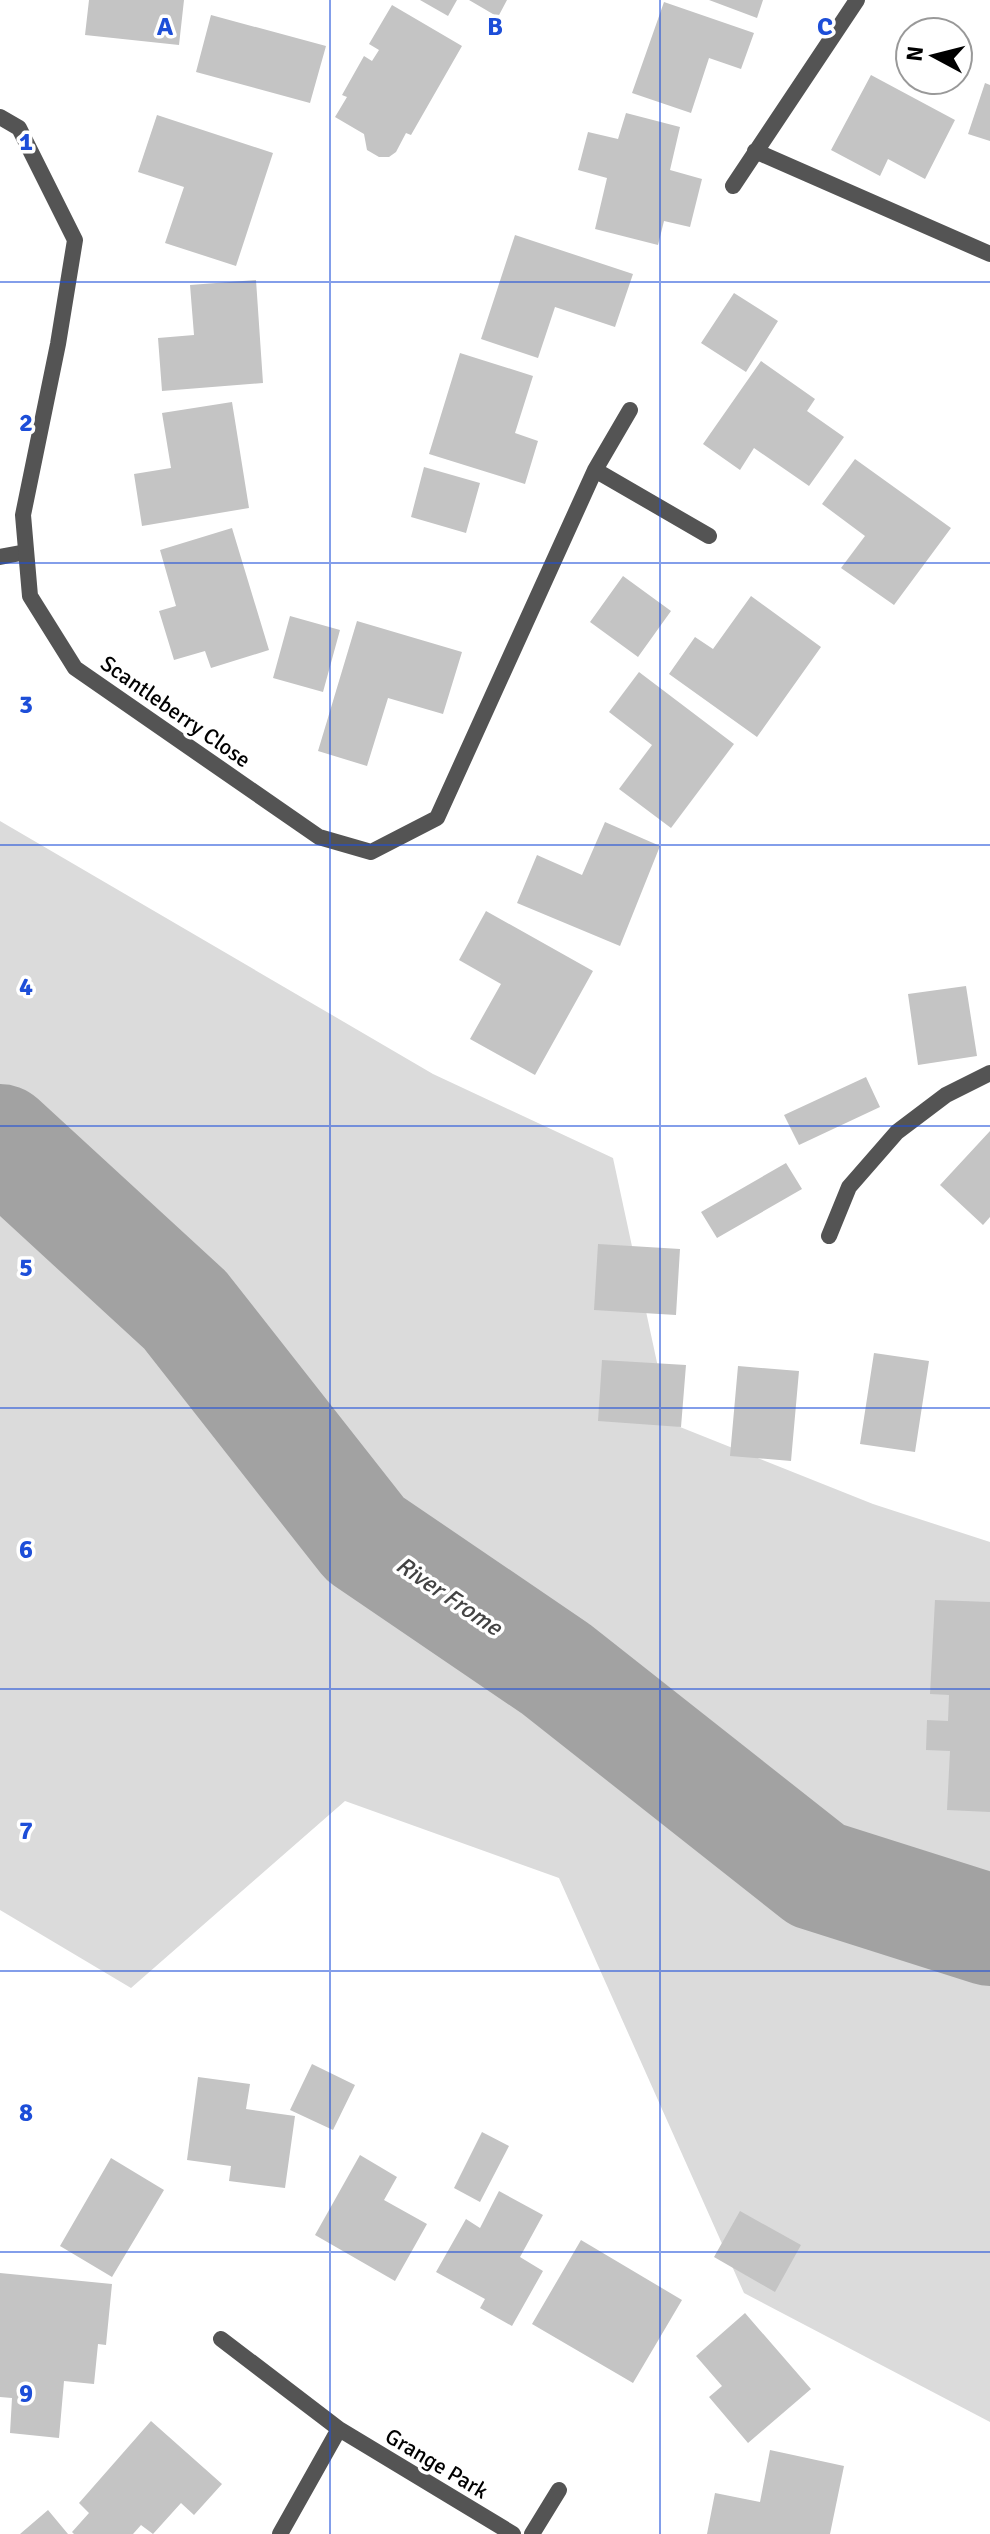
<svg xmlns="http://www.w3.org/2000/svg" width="990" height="2534" viewBox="0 0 990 2534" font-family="Signika,sans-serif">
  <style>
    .green { fill: #dbdbdb }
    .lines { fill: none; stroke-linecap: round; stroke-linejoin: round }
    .river { stroke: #a2a2a2; stroke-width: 112 }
    .building { fill: #c4c4c4 }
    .service { stroke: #545454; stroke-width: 16 }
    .minor { stroke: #545454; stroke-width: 16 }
    .grid { fill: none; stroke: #1d4ed8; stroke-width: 2; stroke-opacity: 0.55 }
    .labels { text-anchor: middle; stroke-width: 7; stroke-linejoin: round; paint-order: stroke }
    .street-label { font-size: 22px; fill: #000; stroke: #fff }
    .water-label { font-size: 24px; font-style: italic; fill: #434343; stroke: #fff }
    .grid-label { font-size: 26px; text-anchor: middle; font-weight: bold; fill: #1d4ed8; stroke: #fff; stroke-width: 7; stroke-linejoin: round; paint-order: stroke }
  </style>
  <rect width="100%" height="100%" fill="#fff"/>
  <path class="green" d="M 0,821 L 433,1074 L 613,1158 L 670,1423 L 873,1504 L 990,1542 L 990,2422 L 744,2293 L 559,1878 L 345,1801 L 131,1988 L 0,1910 Z"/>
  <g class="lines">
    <path class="river" d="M 0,1140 L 185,1310 L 365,1539 L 556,1669 L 817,1875 L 990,1930"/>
  </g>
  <path class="building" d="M 89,0 L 184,0 L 179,45 L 85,35 Z
    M 420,0 L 457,0 L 448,16 Z
    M 469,0 L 507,0 L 498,17 Z
    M 709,0 L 763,0 L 757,18 Z
    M 664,2 L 754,33 L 741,69 L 709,58 L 691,113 L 632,93 Z
    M 392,5 L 462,46 L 411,135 L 406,133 L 396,152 L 389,157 L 379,157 L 367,150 L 364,134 L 335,117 L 347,97 L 342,95 L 364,56 L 372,61 L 379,50 L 369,44 Z
    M 211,15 L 326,46 L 310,103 L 196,72 Z
    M 871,75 L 955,120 L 925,179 L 888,159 L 880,176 L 831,150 Z
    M 985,83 L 990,85 L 990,141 L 968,134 Z
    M 626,113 L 680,127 L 670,170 L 702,179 L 690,227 L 664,221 L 658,245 L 595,229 L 607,178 L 578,170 L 588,132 L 618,139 Z
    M 157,115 L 273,153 L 236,266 L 165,243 L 184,187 L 138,172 Z
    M 515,235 L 633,274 L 615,327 L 555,307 L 538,358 L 481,339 Z
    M 256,280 L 263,383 L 162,391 L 158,338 L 194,335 L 190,285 Z
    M 734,293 L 778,321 L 746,372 L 701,343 Z
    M 460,353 L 533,376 L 515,433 L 538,441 L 525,484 L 429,454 Z
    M 761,361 L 815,399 L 807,411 L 844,437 L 809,486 L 754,448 L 740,470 L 703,444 Z
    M 232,402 L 249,508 L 142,526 L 134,474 L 171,468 L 162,413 Z
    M 855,459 L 951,528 L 894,605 L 841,568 L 865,536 L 822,504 Z
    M 424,467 L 480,483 L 466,533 L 411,517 Z
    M 232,528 L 269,650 L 211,668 L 205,651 L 174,660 L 159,611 L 176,606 L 160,550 Z
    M 623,576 L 671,611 L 638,657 L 590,622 Z
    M 751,596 L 821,647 L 757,737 L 669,674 L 695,637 L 713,649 Z
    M 290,616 L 340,630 L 323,692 L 273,678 Z
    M 357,621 L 462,652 L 443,714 L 388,698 L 367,766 L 318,751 Z
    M 639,672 L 734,744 L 671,828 L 619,789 L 652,745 L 609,712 Z
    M 605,822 L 660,846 L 620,946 L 517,903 L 537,855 L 582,875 Z
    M 486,911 L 593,971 L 535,1075 L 470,1039 L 501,984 L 459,960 Z
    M 966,986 L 977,1056 L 918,1065 L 908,994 Z
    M 866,1077 L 880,1107 L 799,1145 L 784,1115 Z
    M 990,1131 L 990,1217 L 983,1225 L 940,1185 Z
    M 786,1163 L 802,1189 L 717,1238 L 701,1212 Z
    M 598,1244 L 680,1249 L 676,1315 L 594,1310 Z
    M 874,1353 L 929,1361 L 915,1452 L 860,1444 Z
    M 602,1360 L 686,1365 L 681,1427 L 598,1421 Z
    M 738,1366 L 799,1371 L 791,1461 L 730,1456 Z
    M 935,1600 L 990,1602 L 990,1812 L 947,1810 L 950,1751 L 926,1750 L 927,1720 L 948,1721 L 949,1695 L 930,1694 Z
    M 312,2064 L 355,2085 L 333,2130 L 290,2110 Z
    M 198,2077 L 250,2084 L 246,2109 L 295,2116 L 285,2188 L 229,2181 L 231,2166 L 187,2160 Z
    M 482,2132 L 509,2146 L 480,2202 L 454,2188 Z
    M 360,2155 L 397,2177 L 384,2200 L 427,2224 L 395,2281 L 315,2235 Z
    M 111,2158 L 164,2190 L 112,2277 L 60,2246 Z
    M 499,2191 L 543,2215 L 520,2257 L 543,2271 L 512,2326 L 480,2308 L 485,2299 L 436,2272 L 466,2219 L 480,2228 Z
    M 740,2211 L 801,2245 L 775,2292 L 714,2257 Z
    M 581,2240 L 682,2300 L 633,2383 L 532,2324 Z
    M 0,2273 L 112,2284 L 106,2345 L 98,2344 L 94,2384 L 64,2381 L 59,2438 L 10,2433 L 12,2398 L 0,2397 Z
    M 745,2313 L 811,2389 L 748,2443 L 709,2397 L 722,2386 L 696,2356 Z
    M 151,2421 L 222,2484 L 194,2515 L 181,2503 L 153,2534 L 141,2525 L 133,2534 L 74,2534 L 72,2532 L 89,2513 L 79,2503 Z
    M 770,2450 L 844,2466 L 830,2534 L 707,2534 L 715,2493 L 760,2502 Z
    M 48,2510 L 68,2534 L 20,2534 Z"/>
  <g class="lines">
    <path class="service" d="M 755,151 L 990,254
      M 733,186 L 857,0
      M 0,557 L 26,552"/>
    <path class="minor" d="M 0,117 L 19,128 L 75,240 L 58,344 L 23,515 L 30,596 L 75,668 L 319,837 L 371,852 L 437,818 L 595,470 L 630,410
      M 595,470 L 709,536
      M 829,1236 L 849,1187 L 897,1132 L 946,1095 L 990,1073
      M 221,2339 L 339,2429 L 513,2534
      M 280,2534 L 339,2429
      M 532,2534 L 559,2490"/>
  </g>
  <path class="grid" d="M 330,0 L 330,2534M 660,0 L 660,2534M 0,282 L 990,282M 0,563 L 990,563M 0,845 L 990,845M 0,1126 L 990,1126M 0,1408 L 990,1408M 0,1689 L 990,1689M 0,1971 L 990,1971M 0,2252 L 990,2252"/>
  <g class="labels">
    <g class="street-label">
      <text transform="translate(176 711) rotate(35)" y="8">Scantleberry Close</text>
      <text transform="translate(437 2463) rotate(31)" y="8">Grange Park</text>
    </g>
    <g class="water-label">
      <text transform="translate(449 1596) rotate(34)" y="8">River Frome</text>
    </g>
  </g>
  <g class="grid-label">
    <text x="165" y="35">A</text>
    <text x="495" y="35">B</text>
    <text x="825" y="35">C</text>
    <text x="26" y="150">1</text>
    <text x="26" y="431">2</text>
    <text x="26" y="713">3</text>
    <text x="26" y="995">4</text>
    <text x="26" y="1276">5</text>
    <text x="26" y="1558">6</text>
    <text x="26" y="1839">7</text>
    <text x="26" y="2121">8</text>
    <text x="26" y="2402">9</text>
  </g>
  <g transform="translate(934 56) rotate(277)"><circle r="38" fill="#ffffff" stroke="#999999" stroke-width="2"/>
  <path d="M0-6L14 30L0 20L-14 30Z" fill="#000000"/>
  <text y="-12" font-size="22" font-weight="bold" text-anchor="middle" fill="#000000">N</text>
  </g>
</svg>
